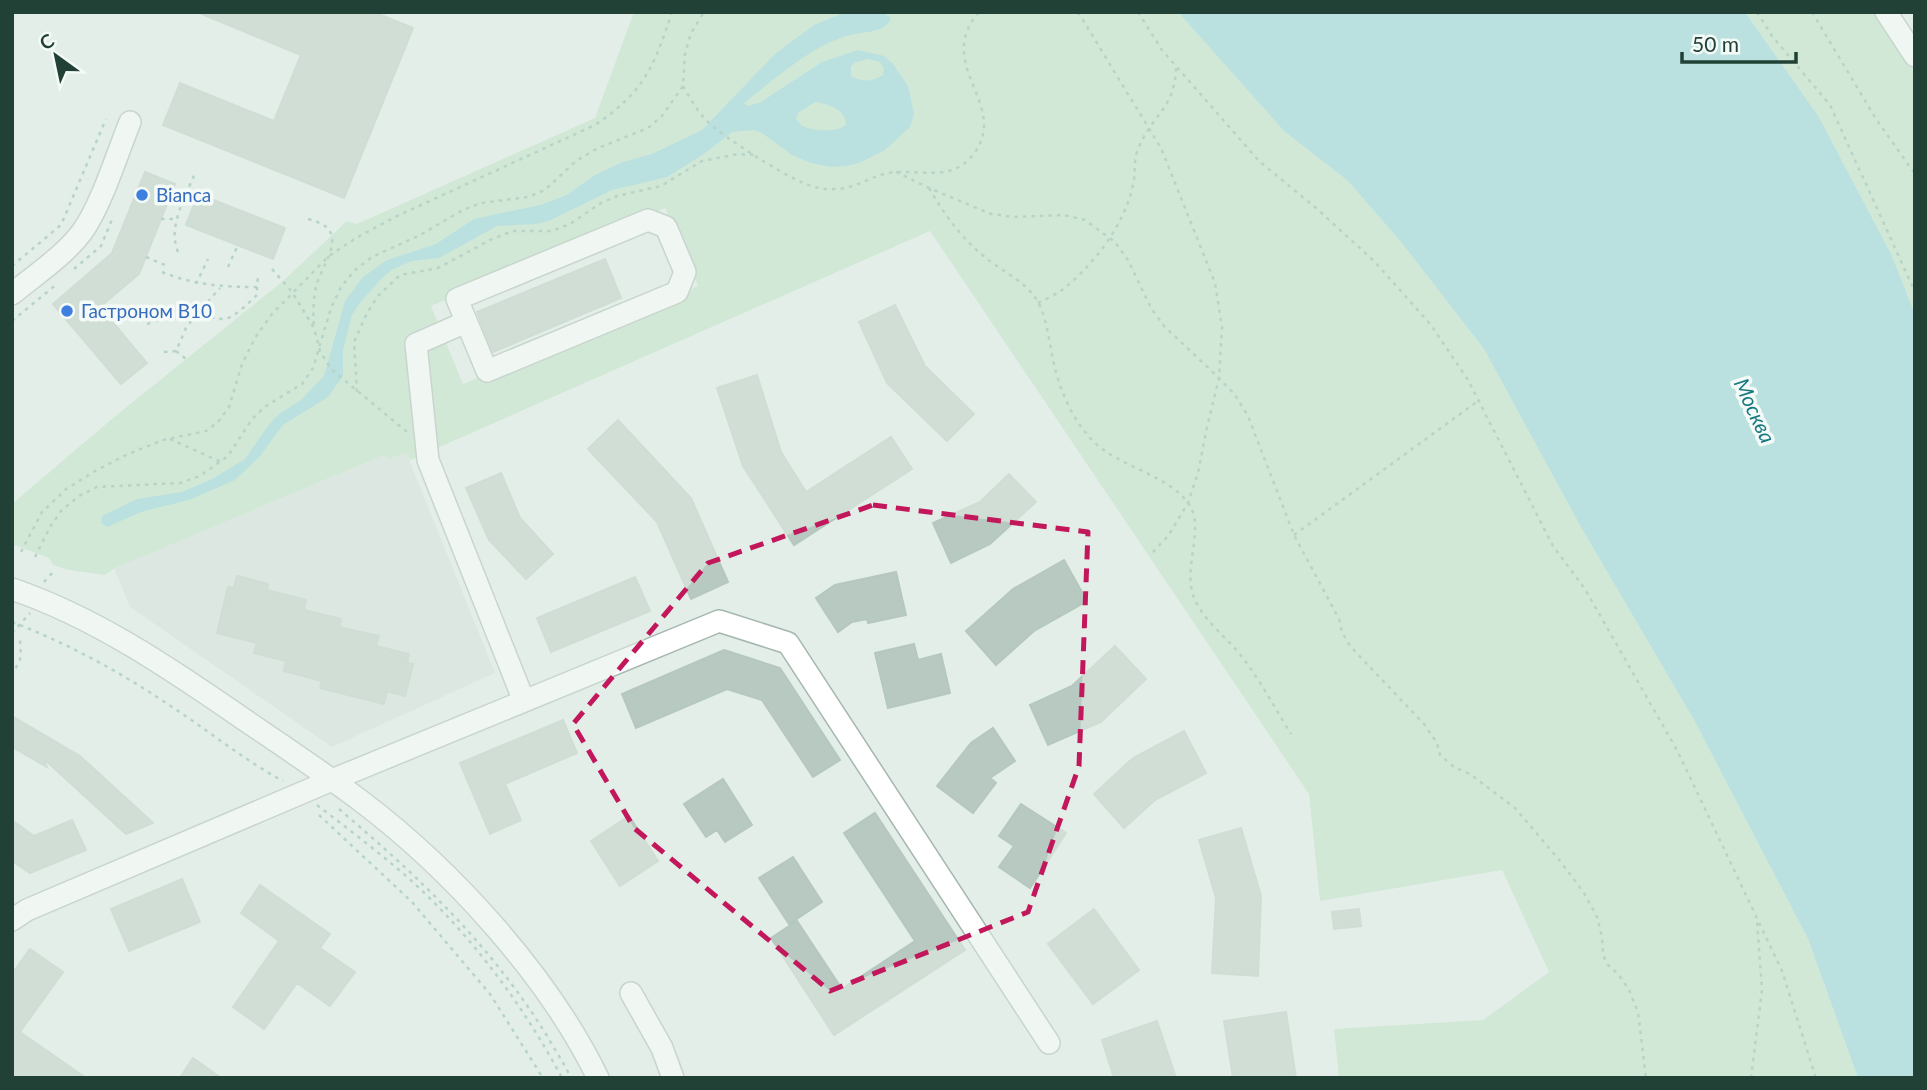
<svg xmlns="http://www.w3.org/2000/svg" width="1927" height="1090" viewBox="0 0 1927 1090" font-family="Lato,sans-serif">
  <style>
    .built { fill: #d1ded7 }
    .green { fill: #bbe0c2; fill-rule: evenodd }
    .water { fill: #88d0d6; fill-rule: evenodd }
    .building { fill: #b8c9c1; stroke: #b5c8bf; stroke-width: 2 }
    .lines { fill: none; stroke-linecap: round; stroke-linejoin: round }
    .minor-casing { stroke: #a5b7af; stroke-width: 24 }
    .path { stroke: #82b4a0; stroke-width: 2.5; stroke-dasharray: 3.5 5; stroke-linecap: butt }
    .minor { stroke: #fff; stroke-width: 21 }
    .marked { fill: none; stroke: #c2185b; stroke-width: 5; stroke-dasharray: 14 9; stroke-linejoin: round }
    .shop-dot { fill: #3f7fe0; stroke: #f4faf7; stroke-width: 2.5 }
    .labels { text-anchor: middle; stroke-width: 7; stroke-linejoin: round; paint-order: stroke }
    .shop-label { font-size: 19px; fill: #366cbe; stroke: #f4faf7; text-anchor: start }
    .water-label { font-size: 21px; font-style: italic; fill: #177882; stroke: #f4faf7 }
  </style>
  <rect width="100%" height="100%" fill="#e3eee8"/>
  <path class="built" d="M 406,452 L 495,673 L 332,747 L 130,607 L 114,568 L 384,455 L 390,459 Z"/>
  <path class="green" d="M 634,12 L 1178,12 L 1284,131 L 1348,181 L 1401,242 L 1484,349 L 1582,529 L 1694,720 L 1808,939 L 1858,1078 L 1339,1078 L 1334,1029 L 1483,1020 L 1549,972 L 1502,870 L 1320,901 L 1309,794 L 930,231 L 410,460 L 406,453 L 389,459 L 384,455 L 115,568 L 105,575 L 69,570 L 53,565 L 49,558 L 12,544 L 12,504 L 113,418 L 283,281 L 347,221 L 357,224 L 595,118 ZM 665,208 L 698,286 L 463,384 L 431,306 Z
    M 1745,12 L 1874,12 L 1915,74 L 1915,314 L 1892,256 L 1819,117 Z"/>
  <path class="water" d="M 846,12 C 860,12 880,8 891,18 C 885,35 858,31 843,37 C 806,50 774,80 744,103 L 748,106 L 761,102 L 822,62 L 858,50 L 884,56 L 893,64 L 908,86 L 914,114 L 910,127 L 885,150 L 859,163 L 846,166 L 831,167 L 811,163 L 792,155 L 762,133 L 753,130 L 732,132 L 704,154 L 667,177 L 612,190 L 551,220 L 537,224 L 497,226 L 439,258 L 412,261 L 393,269 L 383,277 L 359,304 L 352,315 L 343,350 L 343,376 L 328,397 L 283,425 L 260,456 L 235,480 L 189,500 L 141,512 L 107,527 L 101,523 L 102,516 L 137,499 L 182,492 L 212,479 L 245,459 L 270,423 L 279,414 L 301,400 L 324,376 L 345,301 L 363,277 L 387,260 L 436,244 L 474,219 L 540,205 L 565,196 L 595,175 L 623,162 L 652,154 L 702,130 L 775,54 L 814,25 ZM 869,59 L 880,62 L 884,69 L 883,75 C 873,82 861,82 851,76 L 851,66 L 856,62 ZM 815,102 C 828,104 846,109 846,125 C 835,133 815,131 802,126 L 796,119 L 798,113 Z
    M 1178,12 L 1745,12 L 1819,117 L 1892,256 L 1915,314 L 1915,1078 L 1858,1078 L 1808,939 L 1694,720 L 1582,529 L 1484,349 L 1401,242 L 1348,181 L 1284,131 Z"/>
  <path class="building" d="M 197,12 L 374,12 L 413,28 L 344,198 L 163,125 L 180,83 L 274,121 L 301,55 Z
    M 145,172 L 175,184 L 139,274 L 100,307 L 147,363 L 121,384 L 53,304 L 112,253 Z
    M 198,194 L 285,228 L 273,259 L 186,225 Z
    M 605,259 L 621,298 L 493,352 L 477,312 Z
    M 895,305 L 925,366 L 974,414 L 947,441 L 887,383 L 859,322 Z
    M 757,375 L 781,452 L 806,492 L 891,437 L 912,469 L 794,545 L 743,466 L 717,388 Z
    M 618,420 L 691,498 L 728,582 L 691,599 L 657,522 L 588,449 Z
    M 501,473 L 520,518 L 553,554 L 526,579 L 489,540 L 466,488 Z
    M 1009,474 L 1036,502 L 990,544 L 951,563 L 933,523 L 980,502 Z
    M 1064,560 L 1087,601 L 1034,631 L 996,665 L 966,631 L 1013,589 Z
    M 896,572 L 906,615 L 868,623 L 867,619 L 852,622 L 838,632 L 816,598 L 835,585 Z
    M 237,576 L 268,584 L 267,590 L 306,600 L 304,610 L 341,619 L 339,627 L 379,636 L 376,646 L 409,654 L 407,663 L 413,664 L 405,696 L 387,691 L 384,704 L 320,688 L 322,681 L 284,671 L 286,661 L 254,653 L 257,643 L 217,633 L 228,587 L 234,588 Z
    M 635,577 L 650,611 L 551,652 L 537,618 Z
    M 914,644 L 918,660 L 941,654 L 950,693 L 888,708 L 875,653 Z
    M 1115,646 L 1146,679 L 1101,722 L 1048,745 L 1030,705 L 1072,686 Z
    M 724,650 L 780,668 L 840,760 L 813,777 L 762,700 L 727,689 L 636,728 L 622,694 Z
    M 12,716 L 80,756 L 153,823 L 126,834 L 43,758 L 47,767 L 12,747 Z
    M 563,720 L 577,753 L 505,784 L 521,820 L 490,834 L 460,763 Z
    M 993,728 L 1015,761 L 990,778 L 996,783 L 973,813 L 937,786 L 971,743 Z
    M 1184,731 L 1206,773 L 1155,800 L 1124,828 L 1094,794 L 1133,758 Z
    M 723,779 L 752,825 L 725,842 L 717,830 L 706,837 L 684,804 Z
    M 1021,804 L 1066,833 L 1030,888 L 999,867 L 1014,846 L 999,836 Z
    M 875,813 L 965,950 L 834,1035 L 771,938 L 797,921 L 842,989 L 915,941 L 844,833 Z
    M 629,816 L 658,861 L 620,886 L 591,841 Z
    M 12,820 L 34,836 L 72,820 L 86,850 L 30,873 L 12,861 Z
    M 1241,828 L 1261,896 L 1258,976 L 1212,973 L 1216,898 L 1199,840 Z
    M 793,857 L 822,902 L 789,924 L 759,878 Z
    M 182,879 L 200,922 L 129,951 L 111,909 Z
    M 260,885 L 330,934 L 320,948 L 355,972 L 330,1006 L 297,983 L 264,1029 L 233,1007 L 279,941 L 241,913 Z
    M 1094,909 L 1139,970 L 1093,1004 L 1048,944 Z
    M 1359,909 L 1361,926 L 1334,929 L 1332,912 Z
    M 30,949 L 63,972 L 20,1032 L 86,1078 L 12,1078 L 12,974 Z
    M 1286,1012 L 1296,1078 L 1233,1078 L 1224,1021 Z
    M 1157,1021 L 1176,1078 L 1114,1078 L 1102,1040 Z
    M 193,1058 L 221,1078 L 180,1078 Z"/>
  <g class="lines">
    <defs>
      <path id="minor" d="M 1886,12 L 1915,56
        M 648,220 L 666,227 L 685,272 L 677,292 L 487,371 L 457,299 Z
        M 12,294 C 35,275 64,256 82,232 C 101,206 117,154 130,122
        M 466,322 L 416,344 L 428,460 L 524,701
        M 12,589 C 94,617 168,667 239,716 C 280,744 321,771 361,801 C 452,870 548,975 598,1078
        M 12,920 L 27,910 L 332,780 L 719,621 L 788,643 L 1049,1043
        M 631,993 L 662,1048 L 673,1078"/>
    </defs>
    <use href="#minor" class="minor-casing"/>
    <path class="path" d="M 1078,12 L 1161,148 L 1215,283 L 1222,327 L 1219,378 L 1207,427 L 1198,473 L 1188,503 L 1168,536 L 1151,554
      M 1138,12 L 1162,50 L 1259,161 L 1316,208 L 1374,261 L 1431,325 L 1468,380 L 1553,546 L 1585,589 L 1678,752 L 1782,971 L 1816,1078
      M 1757,12 L 1772,36 L 1830,105 L 1915,292
      M 1812,12 L 1876,119 L 1915,174
      M 683,86 C 690,98 697,111 707,121 C 726,139 777,171 801,182 C 812,187 824,190 837,189 C 859,188 876,172 898,172 C 925,171 952,180 972,156 C 1013,106 932,66 979,12
      M 896,172 L 929,188 L 991,214 L 1014,217 L 1064,215 L 1085,220 L 1115,242 L 1128,260 L 1151,308 L 1164,326 L 1219,378 L 1235,395 L 1248,416 L 1294,535 L 1339,619 L 1342,632 L 1350,646 L 1424,724 L 1437,743 L 1440,755 L 1454,767 L 1470,774 L 1515,808 L 1561,862 L 1584,893 L 1597,917 L 1602,937 L 1603,955 L 1608,965 L 1619,975 L 1629,990 L 1638,1012 L 1646,1078
      M 929,188 C 944,214 962,239 986,258 C 1003,272 1027,282 1038,302 C 1048,321 1049,343 1054,364 C 1060,391 1074,423 1095,443 C 1121,467 1169,476 1188,503 C 1205,525 1185,562 1192,591 C 1198,617 1227,637 1243,658 C 1261,682 1275,708 1291,734
      M 161,219 L 178,219
      M 308,219 C 350,229 327,256 317,283 C 313,297 313,312 314,326
      M 178,252 C 167,227 186,196 195,173
      M 146,257 L 165,265
      M 12,266 L 61,225 L 106,119
      M 228,267 L 238,245
      M 74,269 L 101,246 L 113,217
      M 272,269 L 292,292 L 314,328 L 320,351 L 331,369 L 407,432
      M 162,272 C 194,285 223,287 257,287 L 258,276
      M 196,284 L 208,259
      M 1038,303 C 1046,299 1055,295 1062,290 C 1093,266 1125,224 1133,185 C 1136,173 1133,161 1138,149 C 1151,116 1175,109 1176,68
      M 103,310 L 140,308
      M 12,321 L 58,283
      M 147,324 L 161,319 L 195,316 L 220,288
      M 176,351 L 186,359
      M 164,352 L 176,351 L 186,328 L 195,316 C 205,315 215,319 224,319 C 235,318 249,302 257,295 L 257,287
      M 357,392 L 354,342 L 367,313 L 378,296 L 400,275 L 438,268 L 492,239 L 513,231 L 552,231 L 570,224 L 601,203 L 617,196 L 661,186 L 702,161 L 738,154 L 756,155
      M 170,439 L 221,462
      M 1294,535 L 1478,401
      M 21,552 L 42,512 L 65,490 L 95,471 L 126,455 L 163,440 L 206,431 L 218,422 L 229,407 L 242,364 L 255,338 L 272,314 L 329,256 L 356,238 L 395,217 L 595,125 C 644,92 654,67 672,12
      M 35,557 L 50,527 L 61,511 L 79,496 L 97,487 L 180,483 L 200,476 L 228,456 L 252,419 L 266,406 L 302,384 L 313,368 L 331,308 L 341,287 L 355,270 L 372,257 L 420,235 L 463,210 L 481,203 L 528,197 L 545,190 L 576,161 L 598,148 L 648,128 L 662,116 L 683,86 L 685,54 L 691,33 L 704,12
      M 44,582 L 54,571
      M 12,622 C 69,644 122,673 172,707 C 209,731 244,760 283,781
      M 12,633 L 30,613
      M 12,676 L 21,657 L 20,640
      M 317,805 C 347,828 377,851 405,875 C 469,932 522,1003 562,1078
      M 339,809 C 420,878 491,945 547,1036 C 555,1050 564,1063 571,1078
      M 319,815 L 412,902 L 490,994 L 543,1078
      M 1751,1078 L 1762,990 L 1757,921"/>
    <use href="#minor" class="minor"/>
  </g>
  <path d="M0 0H1927V1090H0ZM 873,505 L 1088,532 L 1079,766 L 1028,912 L 830,991 L 634,828 L 573,724 L 708,563 Z" fill="#e3eee8" fill-opacity=".55" fill-rule="evenodd"/>
  <path class="marked" d="M 873,505 L 1088,532 L 1079,766 L 1028,912 L 830,991 L 634,828 L 573,724 L 708,563 Z"/>
  <g class="shop-dot">
    <circle cx="142" cy="195" r="7"/>
    <circle cx="67" cy="311" r="7"/>
  </g>
  <g class="labels">
    <g class="shop-label">
      <text x="156" y="202">Bianca</text>
      <text x="81" y="318">Гастроном B10</text>
    </g>
    <g class="water-label">
      <text transform="translate(1754 411) rotate(65)" y="7">Москва</text>
    </g>
  </g>
  <rect width="1927" height="1090" fill="none" stroke="#214136" stroke-width="28"/>
  <g transform="translate(56 56) rotate(327)" stroke="#f4faf7" stroke-width="5" paint-order="stroke">
  <path d="M0-5L12 26L0 18L-12 26Z" fill="#214136"/>
  <text y="-10" font-size="19" font-weight="bold" text-anchor="middle" fill="#214136">С</text>
  </g>
  <path d="M1682 52v10h114v-10" fill="none" stroke="#214136" stroke-width="3.5"/>
  <text x="1692" y="52" font-size="21" fill="#214136" stroke="#f4faf7" stroke-width="5" paint-order="stroke">50 m</text>
</svg>
